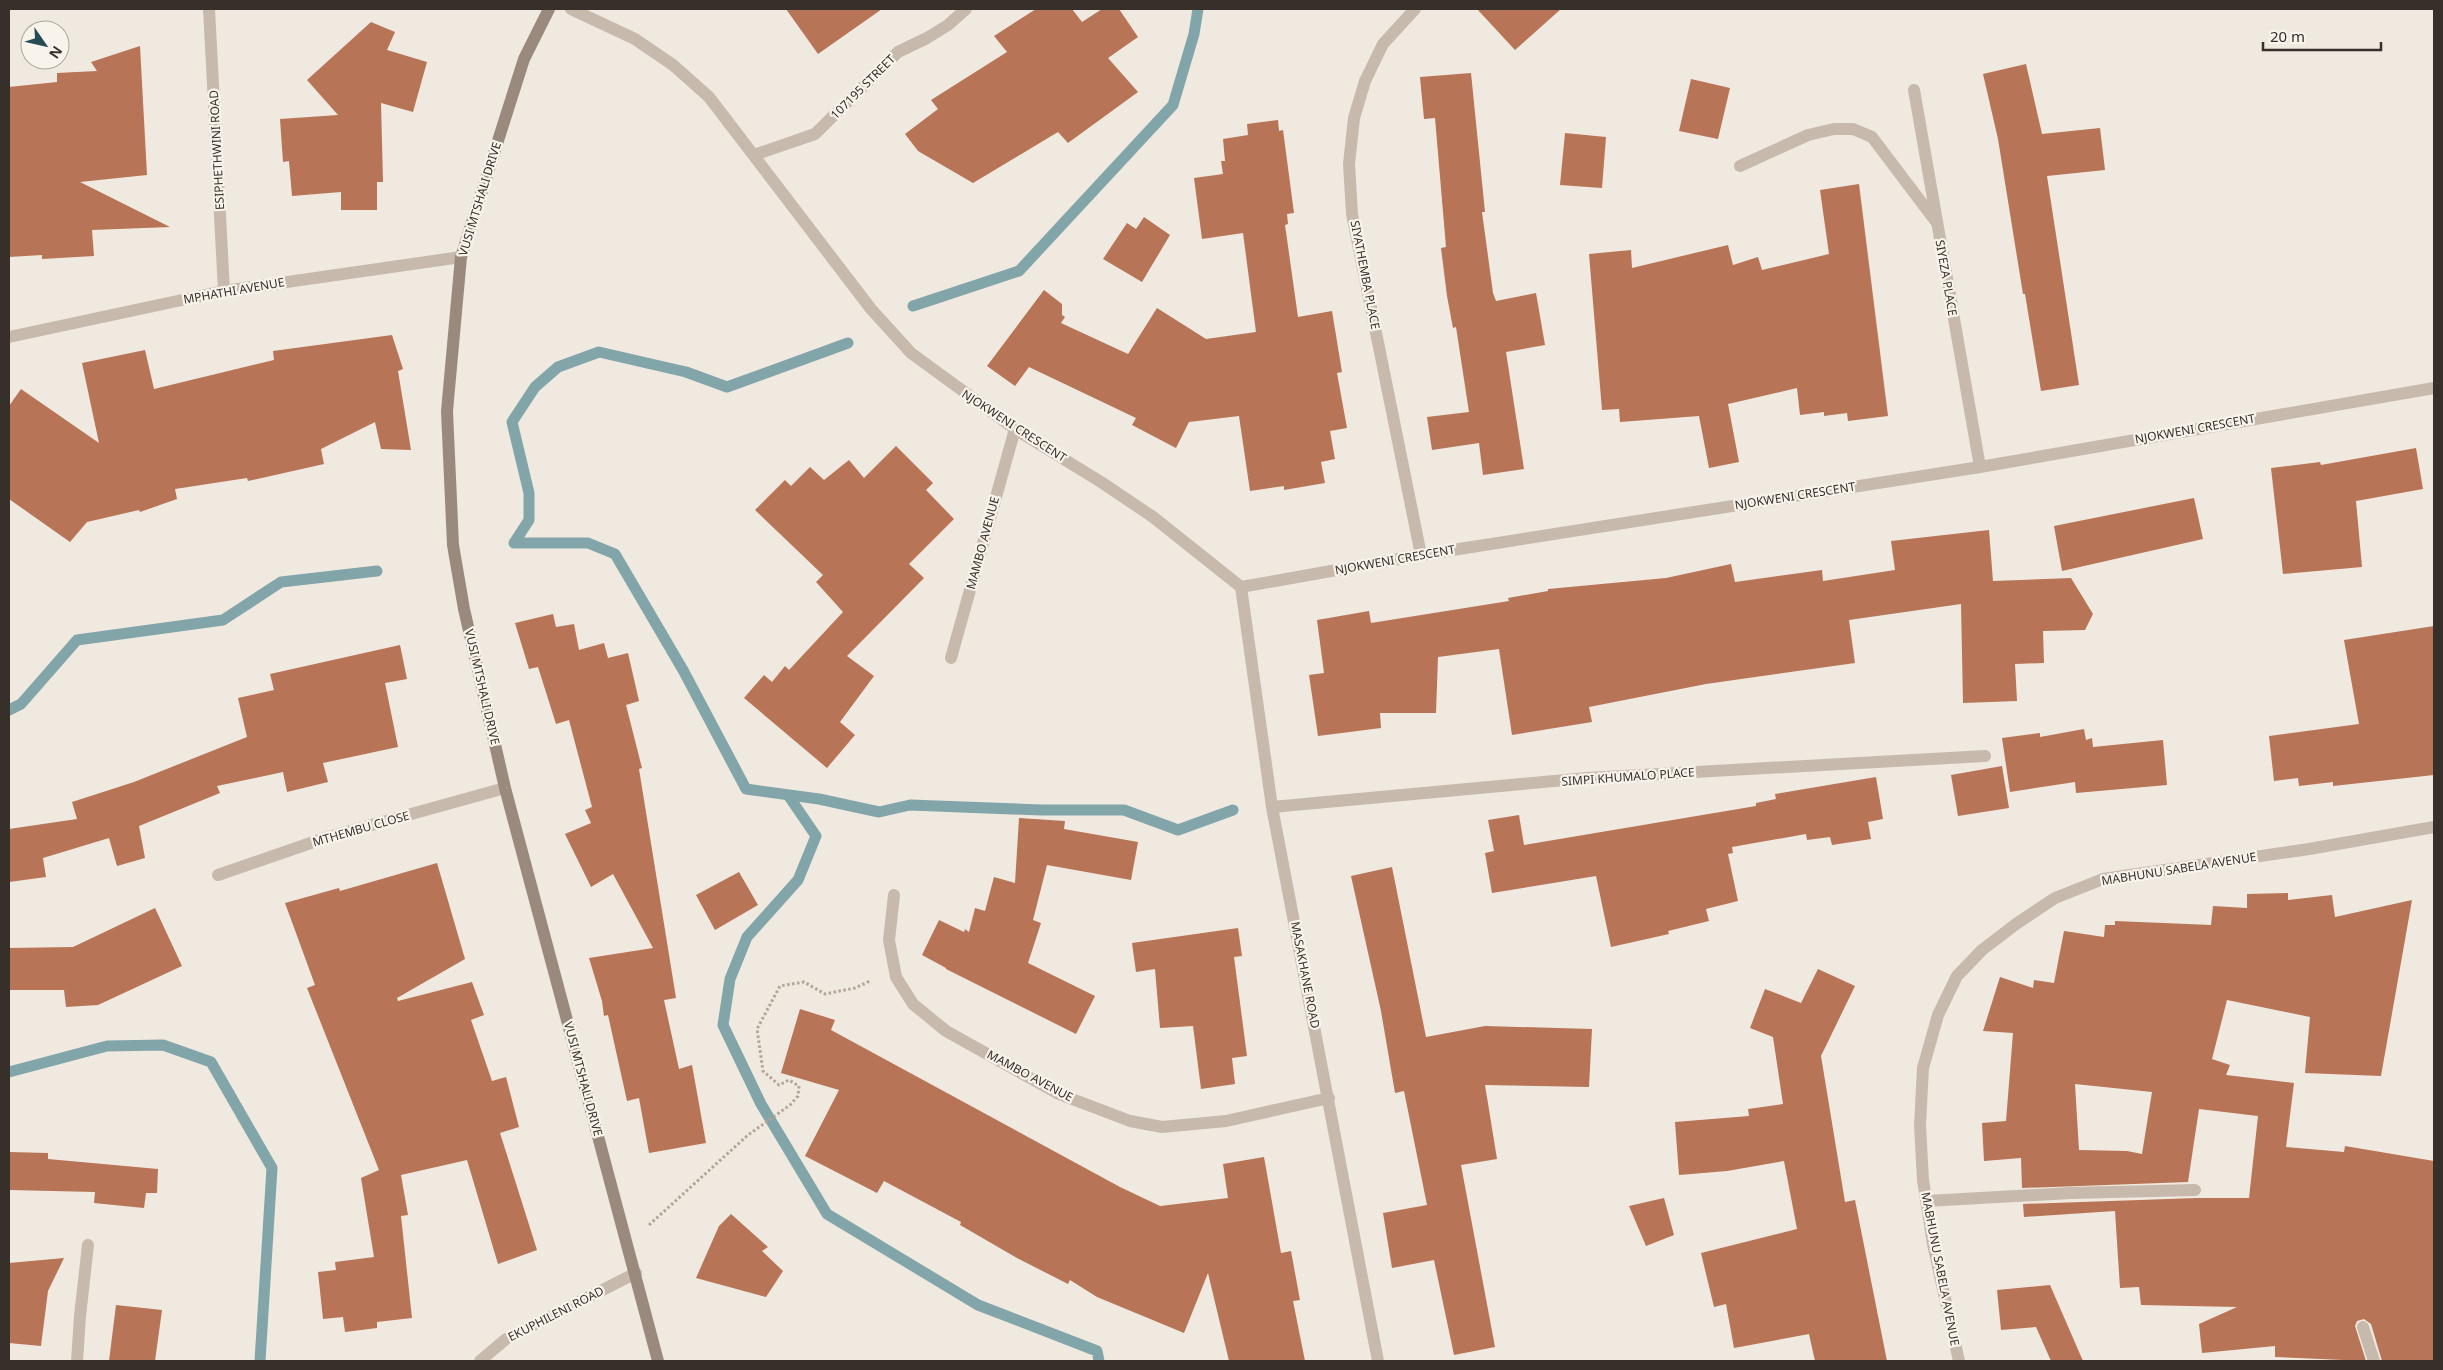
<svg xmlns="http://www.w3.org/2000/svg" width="2443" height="1370" viewBox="0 0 2443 1370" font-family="'Noto Sans',sans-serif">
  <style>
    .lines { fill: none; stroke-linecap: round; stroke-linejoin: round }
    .stream { stroke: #82a5aa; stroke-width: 11 }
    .building { fill: #b77456; fill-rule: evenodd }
    .path { stroke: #b2a597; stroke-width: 3; stroke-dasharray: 2.5 2.5; stroke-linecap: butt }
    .lane { stroke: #c7baad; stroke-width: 12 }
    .street { stroke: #c7baad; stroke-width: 12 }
    .secondary { stroke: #9a8a7e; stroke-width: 12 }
    .labels { text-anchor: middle; stroke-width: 4.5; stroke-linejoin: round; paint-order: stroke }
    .street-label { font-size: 12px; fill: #362f2a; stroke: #f8f3eb }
  </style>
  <rect width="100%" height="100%" fill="#f0e9e0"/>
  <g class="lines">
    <path class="stream" d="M 913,306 L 1019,271 L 1173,105 L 1194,34 L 1198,9
      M 514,543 L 588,543 L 615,554 L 683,670 L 746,789 L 819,799 L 879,812 L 910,805 L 1041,810 L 1124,810 L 1178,830 L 1233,810
      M 514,543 L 529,520 L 529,493 L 512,422 L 535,387 L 558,367 L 599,352 L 686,372 L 727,387 L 848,343
      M 9,710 L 21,704 L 77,640 L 223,620 L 281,582 L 377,571
      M 788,795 L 816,836 L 798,880 L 747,937 L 730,979 L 723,1025 L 761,1104 L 827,1214 L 978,1305 L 1097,1351 L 1099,1361
      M 9,1072 L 107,1046 L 163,1045 L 211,1062 L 272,1168 L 260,1361"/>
  </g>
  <path class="building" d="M 786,9 L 882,9 L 818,54 Z
    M 1036,9 L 1072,9 L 1082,22 L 1102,9 L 1119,9 L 1138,37 L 1108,58 L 1138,92 L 1068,143 L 1058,132 L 973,183 L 918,151 L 905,134 L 938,109 L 931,100 L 1007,52 L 994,36 Z
    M 1477,9 L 1561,9 L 1515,50 Z
    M 371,22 L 395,32 L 387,50 L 427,62 L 413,112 L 381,103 L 383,182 L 377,182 L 377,210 L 341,210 L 341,192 L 292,196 L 289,161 L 283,162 L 280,119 L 338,115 L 307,80 Z
    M 140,46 L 147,175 L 80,182 L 170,227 L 92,230 L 94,256 L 42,259 L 42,255 L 9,257 L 9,87 L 57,82 L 57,73 L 97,71 L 91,62 Z
    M 2026,64 L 2042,134 L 2100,128 L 2105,170 L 2047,176 L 2079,385 L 2041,391 L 2025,294 L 2023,294 L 1998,139 L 1983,74 Z
    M 1471,73 L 1485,212 L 1482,212 L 1493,293 L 1496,301 L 1536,293 L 1545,345 L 1506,352 L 1524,469 L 1483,475 L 1479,443 L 1432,450 L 1427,417 L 1469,412 L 1456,327 L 1453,328 L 1447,296 L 1441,248 L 1446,247 L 1435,118 L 1424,119 L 1420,77 Z
    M 1691,79 L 1730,88 L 1718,139 L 1679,131 Z
    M 1278,120 L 1279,131 L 1283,130 L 1294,213 L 1287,214 L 1288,224 L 1285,225 L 1298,317 L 1332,311 L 1342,372 L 1337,373 L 1347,428 L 1330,431 L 1335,459 L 1321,462 L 1325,483 L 1284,490 L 1284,486 L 1250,491 L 1239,416 L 1189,422 L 1176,448 L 1132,425 L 1136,418 L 1029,367 L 1015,386 L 987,366 L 1044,290 L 1062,304 L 1062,315 L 1065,317 L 1061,323 L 1128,354 L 1157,308 L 1206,339 L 1256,332 L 1243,233 L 1202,239 L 1194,178 L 1223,174 L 1221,161 L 1225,161 L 1223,139 L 1248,135 L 1247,124 Z
    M 1565,133 L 1606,137 L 1602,188 L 1560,185 Z
    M 1859,184 L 1888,416 L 1848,421 L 1847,413 L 1824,416 L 1824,412 L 1800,415 L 1797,388 L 1728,404 L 1739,462 L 1709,468 L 1699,416 L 1620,422 L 1619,409 L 1602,410 L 1589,254 L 1631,250 L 1632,268 L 1728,245 L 1733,265 L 1758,257 L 1762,270 L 1829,254 L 1820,190 Z
    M 1144,217 L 1170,235 L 1142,282 L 1103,259 L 1127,223 L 1136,229 Z
    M 392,335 L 403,369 L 398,371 L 411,450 L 381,449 L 375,422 L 321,449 L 324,464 L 248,481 L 247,478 L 175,489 L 177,499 L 140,512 L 139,510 L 87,522 L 70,542 L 9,499 L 9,406 L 21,389 L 99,443 L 82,363 L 145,350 L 154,389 L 274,360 L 273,351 Z
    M 896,446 L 933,483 L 926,490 L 954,519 L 909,564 L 924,578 L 847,656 L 874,676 L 840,722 L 855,735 L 827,768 L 744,698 L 764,675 L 772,682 L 785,666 L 789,670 L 843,612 L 816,582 L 823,575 L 755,510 L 785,480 L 791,486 L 810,467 L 824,480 L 849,460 L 864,478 Z
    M 2416,448 L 2423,489 L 2356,501 L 2362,567 L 2283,574 L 2271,468 L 2320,462 L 2321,465 Z
    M 2194,498 L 2203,539 L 2062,571 L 2054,526 Z
    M 1989,530 L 1993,581 L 2071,578 L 2093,614 L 2085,630 L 2043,631 L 2044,663 L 2015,664 L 2017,701 L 1963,703 L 1961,604 L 1849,620 L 1855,663 L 1706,684 L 1589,707 L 1592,722 L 1512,735 L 1499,649 L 1438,657 L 1436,713 L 1380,713 L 1381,728 L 1318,736 L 1309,675 L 1324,673 L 1317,620 L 1369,611 L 1371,623 L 1509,601 L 1508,598 L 1548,591 L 1548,589 L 1666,578 L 1731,564 L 1735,582 L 1822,570 L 1823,581 L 1895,570 L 1891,541 Z
    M 553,614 L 556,627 L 574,624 L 579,650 L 604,643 L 608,658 L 628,653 L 639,701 L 626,705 L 642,768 L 639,769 L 676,998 L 664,1000 L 679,1069 L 692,1065 L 706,1143 L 649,1153 L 639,1098 L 627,1101 L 608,1015 L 604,1016 L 602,1001 L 589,958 L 653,948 L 613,874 L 591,887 L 565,834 L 591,823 L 585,810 L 592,807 L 569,720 L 556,724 L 538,667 L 529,669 L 515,623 Z
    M 2434,626 L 2434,775 L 2333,786 L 2333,782 L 2299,786 L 2298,778 L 2274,781 L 2269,736 L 2359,724 L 2344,640 Z
    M 400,645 L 407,679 L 385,683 L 398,747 L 323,763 L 328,782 L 287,792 L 283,772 L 217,786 L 220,793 L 139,826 L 145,858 L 117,866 L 109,838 L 43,858 L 46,877 L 9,882 L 9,829 L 77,819 L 72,802 L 134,782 L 247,737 L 238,698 L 274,690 L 270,674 Z
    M 2084,729 L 2086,740 L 2092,738 L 2093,747 L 2163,740 L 2167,785 L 2076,793 L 2075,782 L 2010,792 L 2002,738 L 2040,733 L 2040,737 Z
    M 2002,766 L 2009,808 L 1958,816 L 1951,775 Z
    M 1876,777 L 1883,819 L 1868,822 L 1871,839 L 1832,845 L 1830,837 L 1807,840 L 1806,834 L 1732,847 L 1733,853 L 1728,854 L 1738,901 L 1706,909 L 1709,921 L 1668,931 L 1669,934 L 1611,947 L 1596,876 L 1492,893 L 1485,853 L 1494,851 L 1488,820 L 1519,815 L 1524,845 L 1756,806 L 1756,803 L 1776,799 L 1775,794 Z
    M 1019,818 L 1065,821 L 1064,829 L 1138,842 L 1131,880 L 1047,865 L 1033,920 L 1041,923 L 1028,963 L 1095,996 L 1076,1034 L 946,969 L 946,968 L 922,955 L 939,920 L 964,932 L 965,929 L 969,932 L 975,908 L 985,911 L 994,877 L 1015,883 Z
    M 437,863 L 465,959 L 397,998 L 398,1001 L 472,982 L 484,1015 L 471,1020 L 492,1081 L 506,1077 L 519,1127 L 500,1133 L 537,1250 L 498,1264 L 467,1160 L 401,1175 L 408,1215 L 401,1216 L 412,1318 L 377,1322 L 377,1328 L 345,1332 L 343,1317 L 323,1319 L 318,1272 L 336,1270 L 335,1262 L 374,1257 L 361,1178 L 379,1170 L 307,988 L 315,985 L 285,903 L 339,888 L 340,891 Z
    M 1392,867 L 1426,1037 L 1485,1026 L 1592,1029 L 1589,1087 L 1485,1085 L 1497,1159 L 1461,1165 L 1495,1347 L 1454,1355 L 1434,1260 L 1392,1268 L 1383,1213 L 1427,1205 L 1404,1091 L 1395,1093 L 1381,1011 L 1351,876 Z
    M 739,872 L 758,905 L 715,930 L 696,895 Z
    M 2288,893 L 2288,900 L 2332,895 L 2335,917 L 2412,900 L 2381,1076 L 2305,1073 L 2310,1017 L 2227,1000 L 2212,1059 L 2230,1065 L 2226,1075 L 2294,1083 L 2286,1147 L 2344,1152 L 2345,1146 L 2434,1161 L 2434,1361 L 2382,1361 L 2371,1324 L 2364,1319 L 2357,1321 L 2355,1326 L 2366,1361 L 2275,1357 L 2275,1346 L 2202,1353 L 2199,1324 L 2237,1307 L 2141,1305 L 2139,1287 L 2120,1288 L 2115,1211 L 2024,1217 L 2023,1204 L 2197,1198 L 2249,1198 L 2258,1116 L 2199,1109 L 2188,1182 L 2022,1188 L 2021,1158 L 1984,1161 L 1982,1123 L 2006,1121 L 2013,1033 L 1983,1031 L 2000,977 L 2033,988 L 2034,980 L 2054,983 L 2064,931 L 2104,937 L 2105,925 L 2115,925 L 2115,921 L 2211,925 L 2213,906 L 2247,908 L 2247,894 ZM 2075,1084 L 2152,1092 L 2142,1154 L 2127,1151 L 2079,1150 Z
    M 155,908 L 182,966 L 98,1005 L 66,1007 L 64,990 L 9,990 L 9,948 L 73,947 Z
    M 1238,928 L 1242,956 L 1234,957 L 1247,1056 L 1232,1058 L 1235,1084 L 1201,1089 L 1193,1026 L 1160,1028 L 1155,969 L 1136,972 L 1132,943 Z
    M 1818,969 L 1855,986 L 1821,1056 L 1845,1202 L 1855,1200 L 1887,1361 L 1815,1361 L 1809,1334 L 1734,1348 L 1726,1304 L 1714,1307 L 1701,1253 L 1797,1229 L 1784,1161 L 1727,1171 L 1679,1175 L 1675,1122 L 1749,1116 L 1748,1109 L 1783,1104 L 1773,1037 L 1750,1028 L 1765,989 L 1801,1003 Z
    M 800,1009 L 835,1020 L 831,1030 L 1120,1187 L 1160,1206 L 1228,1198 L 1223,1164 L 1264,1157 L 1281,1253 L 1291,1251 L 1300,1300 L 1293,1301 L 1305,1361 L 1229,1361 L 1208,1273 L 1184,1333 L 1097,1297 L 1070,1280 L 1068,1284 L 1017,1258 L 960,1225 L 961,1222 L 884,1181 L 877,1193 L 805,1156 L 839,1090 L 781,1073 Z
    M 9,1152 L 48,1153 L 48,1159 L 158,1169 L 157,1193 L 146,1193 L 144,1208 L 94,1203 L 95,1192 L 9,1190 Z
    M 1664,1198 L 1674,1235 L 1646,1246 L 1629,1206 Z
    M 731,1214 L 768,1247 L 762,1251 L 783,1271 L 766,1297 L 696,1278 L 719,1226 Z
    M 64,1258 L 48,1291 L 41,1346 L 9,1343 L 9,1263 Z
    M 2050,1285 L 2083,1361 L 2051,1361 L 2036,1327 L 2001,1330 L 1997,1290 Z
    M 116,1305 L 162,1310 L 155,1361 L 109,1361 Z"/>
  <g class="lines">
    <path class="path" d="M 649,1225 L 748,1135 L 790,1105 L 798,1096 L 799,1086 L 789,1080 L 779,1085 L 763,1071 L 757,1029 L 780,986 L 804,982 L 825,994 L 855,988 L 870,981"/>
    <path class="lane" d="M 1740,166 L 1808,135 L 1834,129 L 1853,129 L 1872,137 L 1937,223
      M 1926,1201 L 2071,1193 L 2195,1190
      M 2363,1327 L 2374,1361
      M 77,1361 L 80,1316 L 88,1245"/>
    <path class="street" d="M 209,9 L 224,291
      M 571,9 L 635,39 L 673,65 L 709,97 L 871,309 L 911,353 L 1015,429 L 1101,482 L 1153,517 L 1241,587 L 1421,555 L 1980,467 L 2434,388
      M 1415,9 L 1383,44 L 1365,81 L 1354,118 L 1349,164 L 1352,214 L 1421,555
      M 1914,90 L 1980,467
      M 754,155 L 815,134 L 898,52 L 927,38 L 948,25 L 966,9
      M 9,337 L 224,291 L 461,257
      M 1241,587 L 1272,807 L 1378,1361
      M 951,658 L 1015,429
      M 1272,807 L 1587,778 L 1985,756
      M 218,875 L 325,838 L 505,788
      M 894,895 L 889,940 L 896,977 L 913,1004 L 946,1031 L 1059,1094 L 1130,1121 L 1162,1127 L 1226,1121 L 1329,1098
      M 480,1361 L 506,1339 L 636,1273
      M 1959,1361 L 1933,1244 L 1923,1180 L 1920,1125 L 1923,1068 L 1938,1015 L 1957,976 L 1982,950 L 2016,924 L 2055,898 L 2103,879 L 2309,849 L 2434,827"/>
    <path class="secondary" d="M 549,9 L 524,59 L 461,257 L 447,411 L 453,545 L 464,609 L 505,788 L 658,1361"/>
  </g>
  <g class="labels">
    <g class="street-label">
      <text transform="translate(863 87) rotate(-45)" y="4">107195 STREET</text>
      <text transform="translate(217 150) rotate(-93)" y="4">ESIPHETHWINI ROAD</text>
      <text transform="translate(480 199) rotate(-73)" y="4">VUSI MTSHALI DRIVE</text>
      <text transform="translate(1365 275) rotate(79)" y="4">SIYATHEMBA PLACE</text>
      <text transform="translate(1946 278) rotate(80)" y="4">SIYEZA PLACE</text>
      <text transform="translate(234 291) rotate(-10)" y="4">MPHATHI AVENUE</text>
      <text transform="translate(1014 426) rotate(33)" y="4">NJOKWENI CRESCENT</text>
      <text transform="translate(2195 429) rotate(-10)" y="4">NJOKWENI CRESCENT</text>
      <text transform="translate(1795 496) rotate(-9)" y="4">NJOKWENI CRESCENT</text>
      <text transform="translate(983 543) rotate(-75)" y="4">MAMBO AVENUE</text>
      <text transform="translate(1395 560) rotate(-10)" y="4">NJOKWENI CRESCENT</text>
      <text transform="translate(482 687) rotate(77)" y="4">VUSI MTSHALI DRIVE</text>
      <text transform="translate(1628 777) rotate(-4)" y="4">SIMPI KHUMALO PLACE</text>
      <text transform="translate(361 829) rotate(-16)" y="4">MTHEMBU CLOSE</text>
      <text transform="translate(2179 869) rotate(-9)" y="4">MABHUNU SABELA AVENUE</text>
      <text transform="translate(1305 975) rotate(79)" y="4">MASAKHANE ROAD</text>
      <text transform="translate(1030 1076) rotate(28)" y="4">MAMBO AVENUE</text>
      <text transform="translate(583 1079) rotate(75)" y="4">VUSI MTSHALI DRIVE</text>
      <text transform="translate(1940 1269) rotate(79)" y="4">MABHUNU SABELA AVENUE</text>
      <text transform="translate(556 1314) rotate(-27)" y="4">EKUPHILENI ROAD</text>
    </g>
  </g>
  <rect width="2443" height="1370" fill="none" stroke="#362f2a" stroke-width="20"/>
  <g transform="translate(45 45) rotate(124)"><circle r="24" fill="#f8f3eb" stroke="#aaa59e"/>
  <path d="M0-4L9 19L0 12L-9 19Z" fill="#254c53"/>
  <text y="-8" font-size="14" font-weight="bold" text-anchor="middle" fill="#362f2a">N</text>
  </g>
  <path d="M2263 42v8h118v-8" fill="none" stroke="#362f2a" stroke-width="2.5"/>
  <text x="2270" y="42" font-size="15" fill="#362f2a" stroke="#f8f3eb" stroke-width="4" paint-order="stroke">20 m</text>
</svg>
